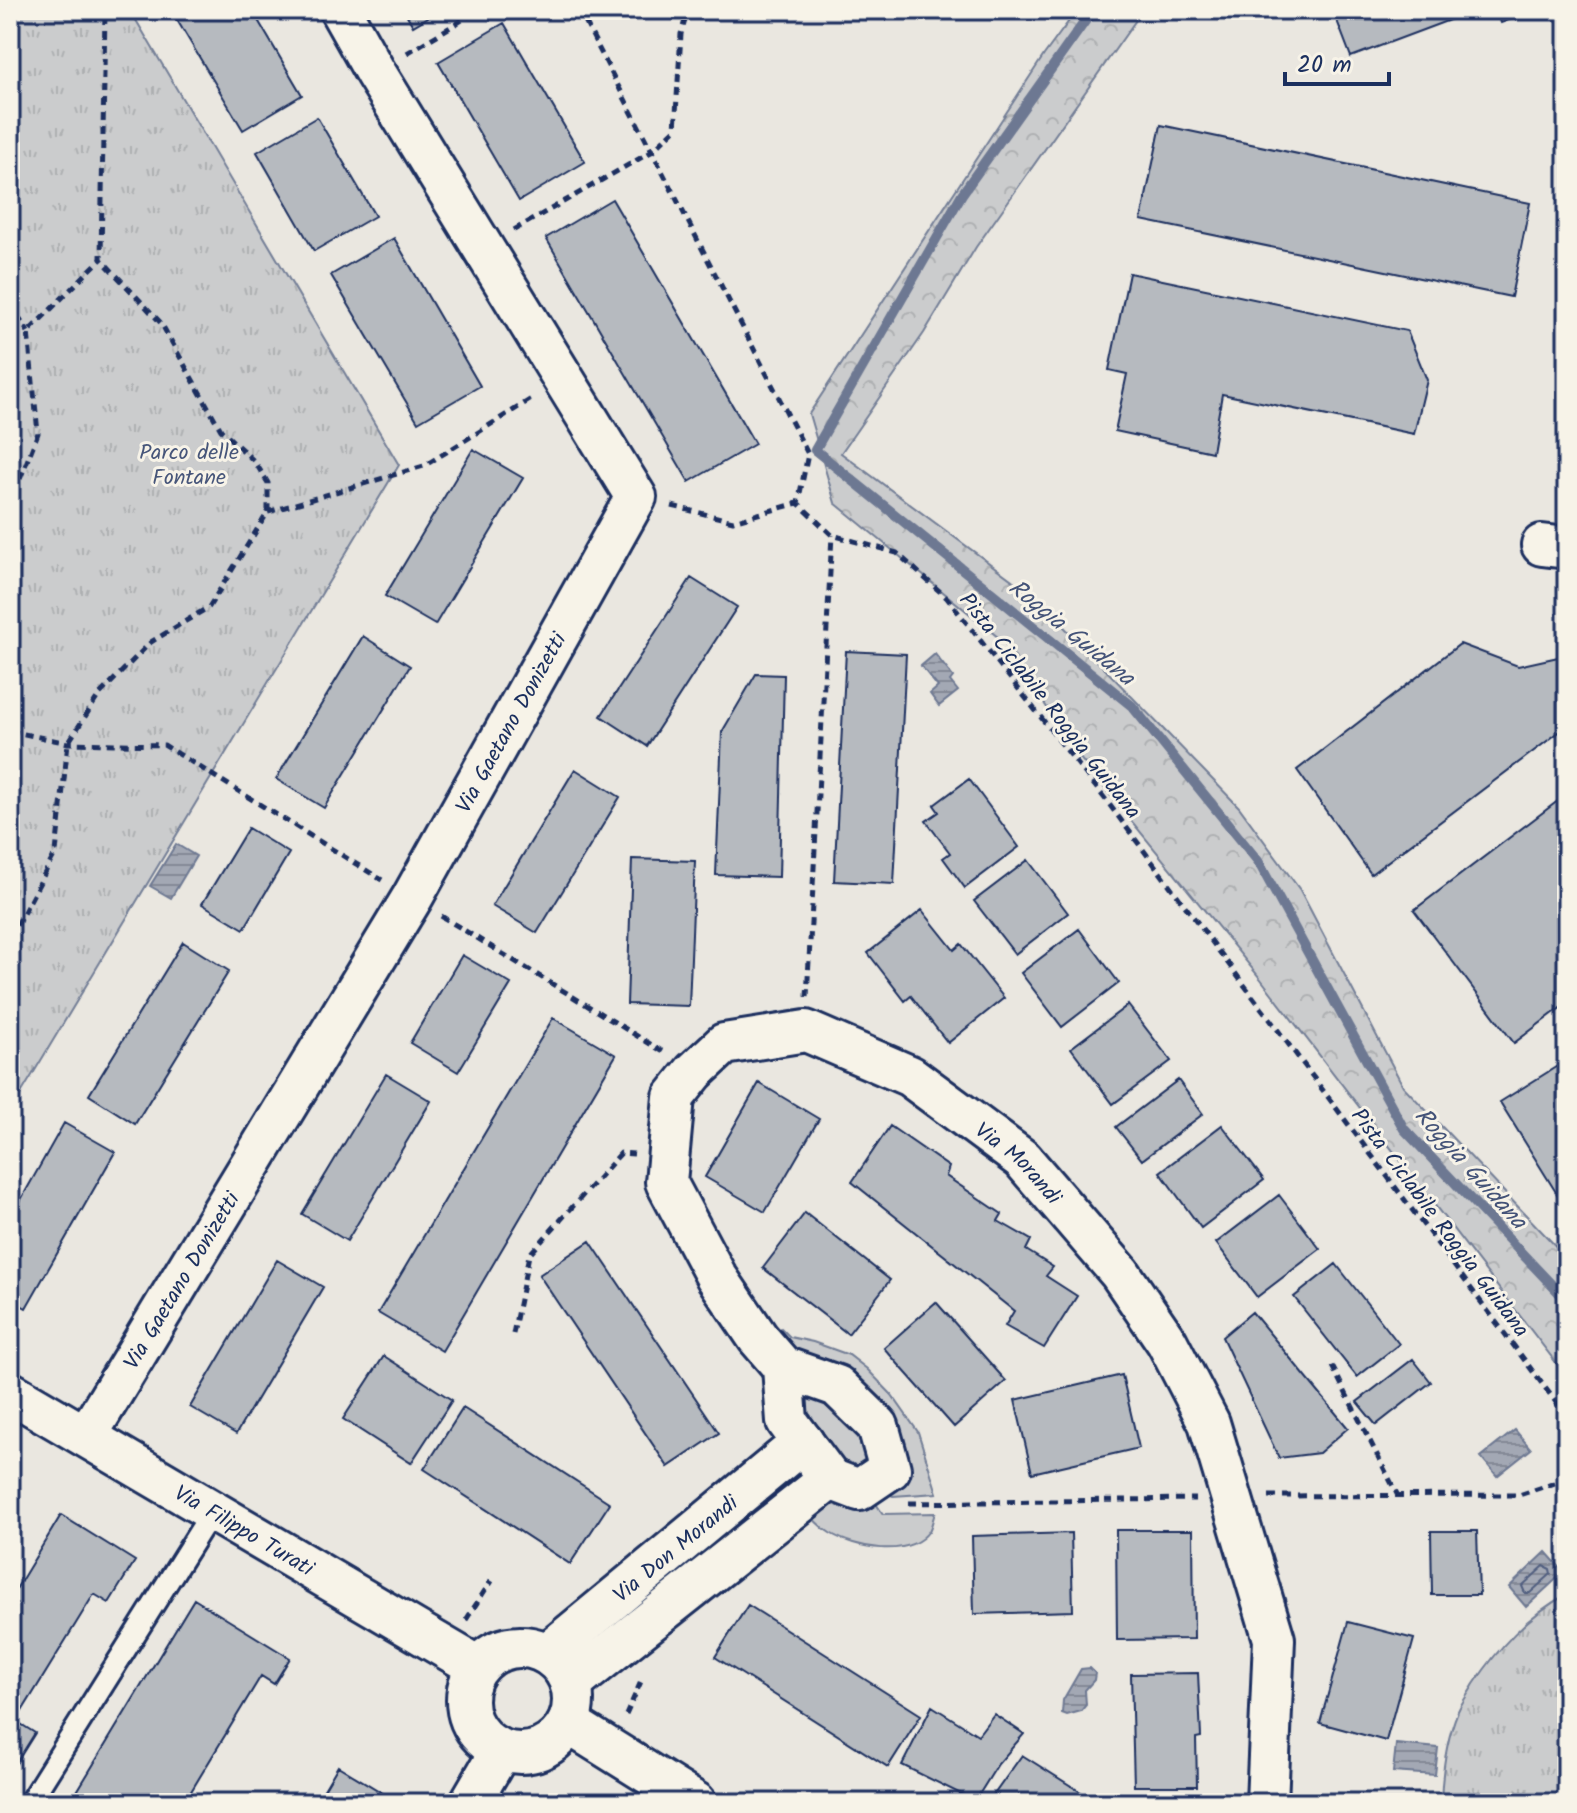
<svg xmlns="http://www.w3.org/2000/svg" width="1577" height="1813" viewBox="0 0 1577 1813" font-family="Kalam,sans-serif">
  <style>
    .grass { fill: #cbcccd; stroke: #737e96; stroke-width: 2 }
    .forest { fill: url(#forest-crowns); stroke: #737e96; stroke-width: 2 }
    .park { fill: url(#park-tufts); stroke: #737e96; stroke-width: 2 }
    .water { fill: url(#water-rules); stroke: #6d7892; stroke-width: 2 }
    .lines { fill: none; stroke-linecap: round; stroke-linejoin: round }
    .shore { stroke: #515f80; stroke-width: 2 }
    .stream { stroke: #6d7892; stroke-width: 10 }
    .building { fill: #b6babf; stroke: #1b2f5e; stroke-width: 2 }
    .lane-casing { stroke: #1b2f5e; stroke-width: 26 }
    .street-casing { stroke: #1b2f5e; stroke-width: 46 }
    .path { stroke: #1b2f5e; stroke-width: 5; stroke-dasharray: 8 6; stroke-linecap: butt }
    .lane { stroke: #f7f3e8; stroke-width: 20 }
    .street { stroke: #f7f3e8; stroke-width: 40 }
    .labels { text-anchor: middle; stroke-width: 6; stroke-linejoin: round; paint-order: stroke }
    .park-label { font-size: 22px; fill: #47567a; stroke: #f7f3e8 }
    .street-label { font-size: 22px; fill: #1b2f5e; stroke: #f7f3e8 }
    .water-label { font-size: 24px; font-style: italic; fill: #445378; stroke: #f7f3e8 }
  </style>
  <defs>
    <pattern id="forest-crowns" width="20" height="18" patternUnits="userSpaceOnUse" patternTransform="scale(2)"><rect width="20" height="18" fill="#cbcccd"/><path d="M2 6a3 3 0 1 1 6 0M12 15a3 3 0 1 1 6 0" fill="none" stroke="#aeb0b2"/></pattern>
    <pattern id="park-tufts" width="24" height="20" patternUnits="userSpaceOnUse" patternTransform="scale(2)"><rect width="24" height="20" fill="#cbcccd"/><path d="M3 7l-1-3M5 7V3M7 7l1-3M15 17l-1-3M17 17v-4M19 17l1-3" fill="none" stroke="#aeb0b2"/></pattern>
    <pattern id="water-rules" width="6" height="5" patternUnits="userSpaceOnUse" patternTransform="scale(2)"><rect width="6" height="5" fill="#a3a8b4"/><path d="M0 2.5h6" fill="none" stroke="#848996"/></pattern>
  </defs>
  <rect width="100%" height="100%" fill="#eae7e0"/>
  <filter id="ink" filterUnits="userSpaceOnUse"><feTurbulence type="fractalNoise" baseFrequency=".0125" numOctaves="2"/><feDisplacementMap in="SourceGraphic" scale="16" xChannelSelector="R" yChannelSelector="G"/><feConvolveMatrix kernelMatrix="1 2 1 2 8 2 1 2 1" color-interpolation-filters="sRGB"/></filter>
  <g filter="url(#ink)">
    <path class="grass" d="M 781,1328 L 790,1337 L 813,1342 L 849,1355 L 867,1369 L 892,1395 L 918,1432 L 937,1493 L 893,1496 L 887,1493 L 894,1476 L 775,1332 Z
      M 806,1395 C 821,1397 860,1435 866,1449 C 868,1456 864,1462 862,1468 L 850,1471 L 819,1447 L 800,1398 Z
      M 814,1500 L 850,1507 L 874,1501 L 883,1514 L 935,1513 C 933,1518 932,1526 929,1531 C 909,1559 855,1548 830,1533 C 818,1526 811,1516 803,1506 Z"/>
    <path class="forest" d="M 1077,10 L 1143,10 L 976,247 L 924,333 L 841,453 L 1035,597 L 1239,807 L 1300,890 L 1403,1086 L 1567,1258 L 1567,1377 L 1260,978 L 1079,757 L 1005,643 L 835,503 L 809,414 L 1044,55 Z"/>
    <path class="park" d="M 10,10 L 130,10 L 399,465 L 10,1112 Z
      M 1567,1594 L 1567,1803 L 1441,1803 C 1442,1772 1446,1740 1458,1711 C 1462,1702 1469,1693 1474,1684 C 1499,1647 1527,1616 1567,1594 Z"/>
    <path class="water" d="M 935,654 L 953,677 L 950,681 L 958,691 L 939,706 L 930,694 L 938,687 L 921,666 Z
      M 176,844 L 196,856 L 171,898 L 150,886 Z
      M 1515,1430 L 1531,1449 L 1497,1476 L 1481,1457 Z
      M 1546,1552 L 1564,1572 L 1526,1607 L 1509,1587 Z
      M 1090,1668 L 1095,1673 L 1094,1680 L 1085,1690 L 1086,1705 L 1081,1711 L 1067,1715 L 1062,1713 L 1063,1700 L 1081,1669 Z
      M 1396,1744 L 1438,1748 L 1435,1775 L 1393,1772 Z"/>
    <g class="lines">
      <path class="shore" d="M 1544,1566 L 1550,1569 L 1551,1574 L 1530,1593 L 1525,1593 L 1522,1586 Z"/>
      <path class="stream" d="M 1093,10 L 962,194 L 815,450 L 1132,706 L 1258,861 L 1404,1129 L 1567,1301"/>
    </g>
    <path class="building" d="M 171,10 L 252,10 L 302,95 L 243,130 Z
      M 404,10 L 440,10 L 413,26 Z
      M 1333,10 L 1476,10 L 1351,57 Z
      M 1496,10 L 1535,10 L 1501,23 Z
      M 504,23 L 585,162 L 519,201 L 438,62 Z
      M 317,117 L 375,216 L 314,251 L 257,152 Z
      M 1161,125 L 1530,203 L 1511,297 L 1141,220 Z
      M 612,199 L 755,444 L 689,482 L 546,238 Z
      M 394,238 L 480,386 L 418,422 L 331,275 Z
      M 1129,273 L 1407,331 L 1427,380 L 1414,434 L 1222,394 L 1212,452 L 1115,431 L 1127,374 L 1109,370 Z
      M 473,449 L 523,478 L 435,625 L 385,596 Z
      M 691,578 L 737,607 L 647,746 L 601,716 Z
      M 363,636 L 410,666 L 324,808 L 276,779 Z
      M 1460,644 L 1518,666 L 1567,655 L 1567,726 L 1371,874 L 1297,770 Z
      M 846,651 L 906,654 L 894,884 L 834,881 Z
      M 756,674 L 784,675 L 779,877 L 716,875 L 722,732 Z
      M 575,769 L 620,797 L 537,933 L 492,906 Z
      M 969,779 L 1019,847 L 965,888 L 943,858 L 950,853 L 926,821 L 939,812 L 934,805 Z
      M 1567,794 L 1567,1003 L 1514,1043 L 1414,910 Z
      M 248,828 L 289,853 L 244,929 L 202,904 Z
      M 632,859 L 695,861 L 689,1006 L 627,1004 Z
      M 1028,860 L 1068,913 L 1015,954 L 974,901 Z
      M 922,910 L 954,950 L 961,944 L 1004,998 L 948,1043 L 911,996 L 905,1001 L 868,953 Z
      M 1079,929 L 1119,983 L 1062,1027 L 1021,973 Z
      M 183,942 L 229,971 L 135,1124 L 89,1095 Z
      M 462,955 L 511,984 L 458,1072 L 410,1043 Z
      M 1128,1005 L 1171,1061 L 1113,1104 L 1071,1048 Z
      M 553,1018 L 616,1055 L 442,1351 L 378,1313 Z
      M 1567,1060 L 1567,1199 L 1562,1202 L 1500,1102 Z
      M 386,1074 L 431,1101 L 347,1241 L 302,1214 Z
      M 1178,1080 L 1203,1114 L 1142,1160 L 1116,1127 Z
      M 759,1083 L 819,1119 L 765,1212 L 705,1177 Z
      M 64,1123 L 115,1152 L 26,1308 L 10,1299 L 10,1219 Z
      M 1222,1125 L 1264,1180 L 1201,1228 L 1160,1172 Z
      M 890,1126 L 949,1167 L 946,1176 L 1002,1214 L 998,1221 L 1031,1240 L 1026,1250 L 1053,1267 L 1046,1276 L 1077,1296 L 1044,1348 L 1005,1326 L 1014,1311 L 852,1182 Z
      M 1279,1195 L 1320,1249 L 1257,1297 L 1216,1243 Z
      M 805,1213 L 890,1280 L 848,1334 L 763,1268 Z
      M 590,1241 L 719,1433 L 668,1467 L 539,1275 Z
      M 277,1260 L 323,1287 L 236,1434 L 190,1407 Z
      M 1336,1264 L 1399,1344 L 1357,1377 L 1294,1297 Z
      M 936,1302 L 1006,1381 L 954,1427 L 884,1348 Z
      M 1252,1312 L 1348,1428 L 1319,1453 L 1279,1458 L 1222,1337 Z
      M 384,1356 L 452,1400 L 411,1463 L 343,1419 Z
      M 1413,1359 L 1431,1382 L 1376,1425 L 1357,1402 Z
      M 1122,1375 L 1139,1448 L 1032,1473 L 1015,1400 Z
      M 463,1408 L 610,1503 L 570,1564 L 424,1469 Z
      M 61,1515 L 135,1561 L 109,1603 L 94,1594 L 16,1721 L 35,1733 L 10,1773 L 10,1599 Z
      M 1116,1530 L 1193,1530 L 1194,1639 L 1117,1640 Z
      M 1431,1531 L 1477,1531 L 1479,1595 L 1432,1595 Z
      M 1071,1533 L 1073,1611 L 974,1614 L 972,1536 Z
      M 194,1599 L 290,1658 L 274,1684 L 261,1676 L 184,1803 L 70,1803 Z
      M 748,1605 L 921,1715 L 888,1767 L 715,1657 Z
      M 1348,1622 L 1414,1639 L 1386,1741 L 1320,1723 Z
      M 1198,1673 L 1201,1737 L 1196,1738 L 1197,1786 L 1134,1786 L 1131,1674 Z
      M 932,1706 L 978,1735 L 994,1714 L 1024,1734 L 998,1764 L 975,1801 L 902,1765 Z
      M 1022,1755 L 1087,1796 L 1083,1803 L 988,1803 Z
      M 338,1766 L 394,1800 L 391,1803 L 316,1803 Z
      M 1316,1795 L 1368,1803 L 1315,1803 Z"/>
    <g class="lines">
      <defs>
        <path id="lane" d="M 29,1803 L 213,1510"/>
        <g id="street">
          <path d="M 1542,545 L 1567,548"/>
          <path id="s1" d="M 783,1367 L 758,1338 L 716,1276 L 666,1182 L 674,1097 L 694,1072 L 724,1044 L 806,1031 L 910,1076 L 1022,1159 L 1120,1273 L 1167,1342 L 1209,1423 L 1274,1639 L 1267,1803"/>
          <path d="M 783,1367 L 837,1386 L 878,1426 L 890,1469 L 859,1490 L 830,1479 L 787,1421 Z"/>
          <path id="s2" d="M 10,1392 L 478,1667"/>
          <path id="s3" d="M 84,1434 L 96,1420 L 412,898 L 636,497 L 375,72 L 340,10"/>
          <circle cx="520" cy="1700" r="53"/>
          <path id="s4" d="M 547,1654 L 803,1442"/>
          <path d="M 571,1684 L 830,1479"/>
          <path d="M 568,1723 L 696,1803"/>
          <path d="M 470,1803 L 501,1750"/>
        </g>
      </defs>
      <use href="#lane" class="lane-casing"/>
      <use href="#street" class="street-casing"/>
      <path class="path" d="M 579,10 L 808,454 L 798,503 L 832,535 L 897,553 L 947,598 L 1106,800 L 1567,1417
        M 407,53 L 479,10
        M 514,230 L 651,152 L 675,129 L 681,34 L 688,10
        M 10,304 L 28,332
        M 10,505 L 38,433 L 28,332 L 101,259
        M 672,506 L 733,521 L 798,503
        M 268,512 L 424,466 L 533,398
        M 10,731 L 68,743 L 164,745 L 382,880
        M 441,916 L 665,1053
        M 10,938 L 56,852 L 68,743 L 99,695 L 151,642 L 209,607 L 268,512 L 268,483 L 255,462 L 221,430 L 161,323 L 101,259 L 105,10
        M 807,997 L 832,535
        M 513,1334 L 529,1255 L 621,1153 L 634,1154
        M 1332,1366 L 1398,1496
        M 1269,1496 L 1519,1495 L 1567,1479
        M 909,1503 L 1195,1499
        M 466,1620 L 491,1581
        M 626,1715 L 643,1677"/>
      <use href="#lane" class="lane"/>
      <use href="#street" class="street"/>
    </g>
  </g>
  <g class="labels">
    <g class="park-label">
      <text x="189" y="459">Parco delle<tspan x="189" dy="25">Fontane</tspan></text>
    </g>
    <g class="street-label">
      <text transform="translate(1051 705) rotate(52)" y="8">Pista Ciclabile Roggia Guidana</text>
      <text dy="8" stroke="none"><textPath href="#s3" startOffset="830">Via Gaetano Donizetti</textPath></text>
      <text dy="8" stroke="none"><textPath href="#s1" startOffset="714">Via Morandi</textPath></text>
      <text transform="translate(1441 1222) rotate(53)" y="8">Pista Ciclabile Roggia Guidana</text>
      <text dy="8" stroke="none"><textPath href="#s3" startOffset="182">Via Gaetano Donizetti</textPath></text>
      <text dy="8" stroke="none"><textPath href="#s2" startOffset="272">Via Filippo Turati</textPath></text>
      <text dy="8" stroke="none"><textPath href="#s4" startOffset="166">Via Don Morandi</textPath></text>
    </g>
    <g class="water-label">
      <text transform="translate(1072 632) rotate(39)" y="8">Roggia Guidana</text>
      <text transform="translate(1471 1168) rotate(48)" y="8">Roggia Guidana</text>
    </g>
  </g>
  <rect width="1577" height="1813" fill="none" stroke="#f7f3e8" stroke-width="40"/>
  <rect x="20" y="20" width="1537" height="1773" fill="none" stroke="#1b2f5e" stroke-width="3" filter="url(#ink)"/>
  <path d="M1285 72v12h104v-12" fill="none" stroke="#1b2f5e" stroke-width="4"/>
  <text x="1297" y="72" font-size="24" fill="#1b2f5e" stroke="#f7f3e8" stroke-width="6" paint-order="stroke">20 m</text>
</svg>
